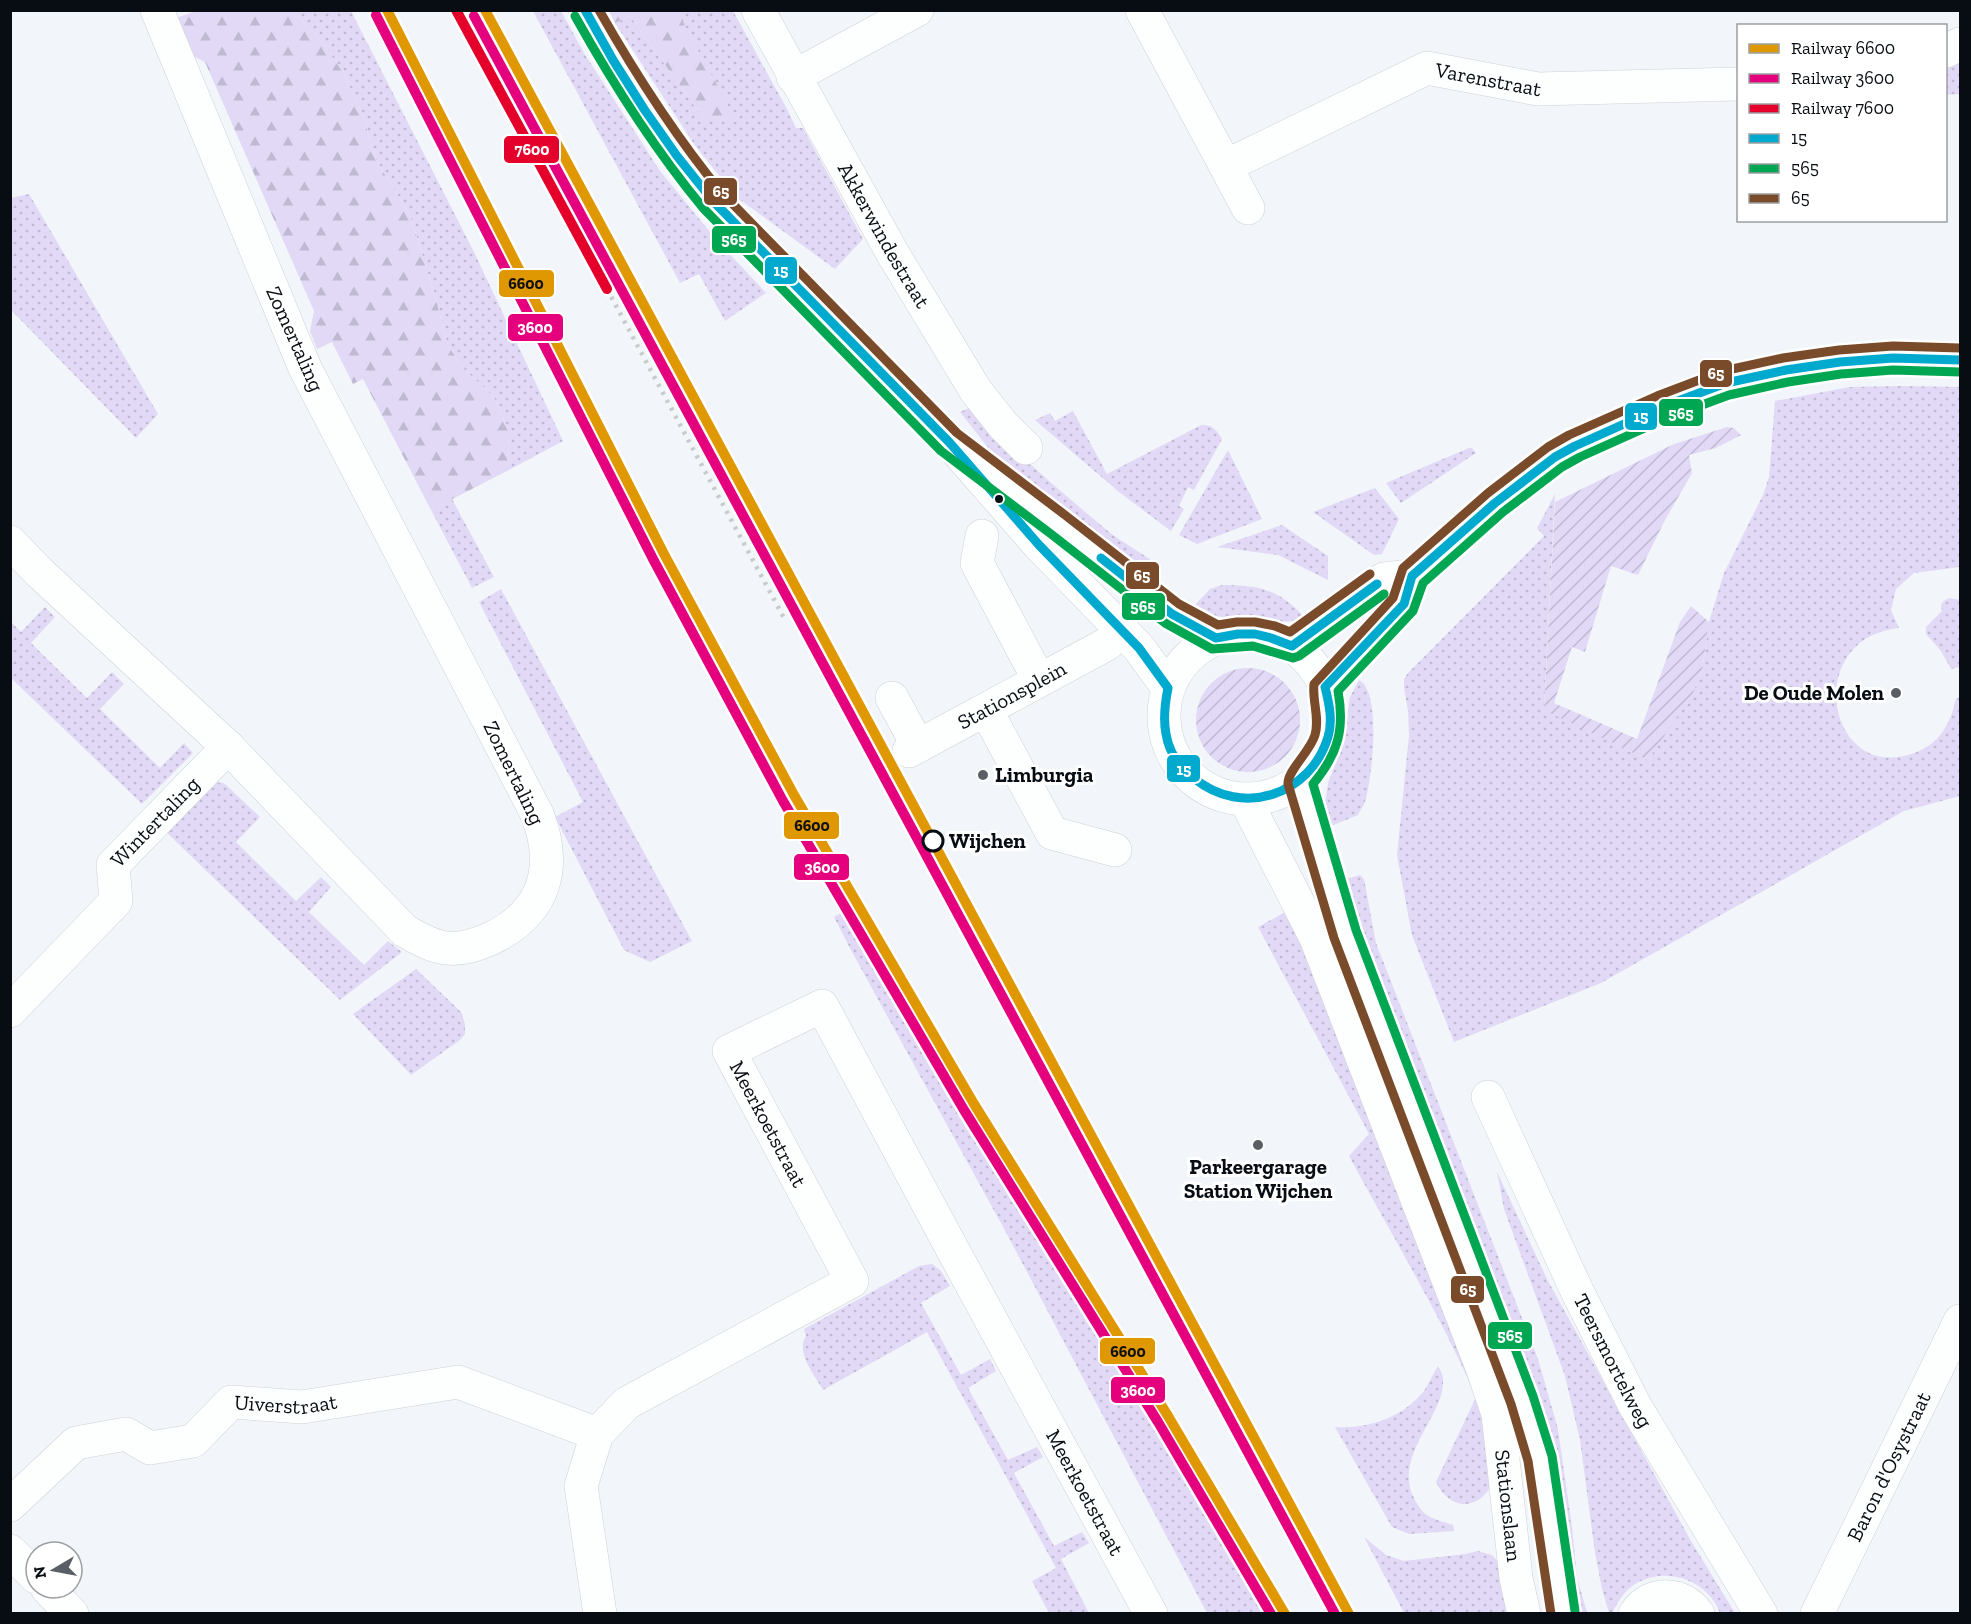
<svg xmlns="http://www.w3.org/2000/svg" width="1971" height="1624" viewBox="0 0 1971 1624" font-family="'Zilla Slab',serif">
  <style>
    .grass { fill: url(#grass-dots) }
    .forest { fill: url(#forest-firs) }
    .garden { fill: url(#garden-furrows) }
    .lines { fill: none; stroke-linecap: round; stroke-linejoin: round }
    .pedestrian-casing { stroke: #cdd2d7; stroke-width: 34 }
    .minor-casing { stroke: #cdd2d7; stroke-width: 34 }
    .tertiary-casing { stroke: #cdd2d7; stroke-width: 34 }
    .pedestrian { stroke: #fdfefe; stroke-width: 33 }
    .minor { stroke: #fdfefe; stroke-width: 33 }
    .tertiary { stroke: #fdfefe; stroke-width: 33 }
    .rail { stroke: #c9cbcb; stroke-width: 4.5; stroke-dasharray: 3 6; stroke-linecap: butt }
    .bus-1-casing { stroke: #fff; stroke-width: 14 }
    .bus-2-casing { stroke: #fff; stroke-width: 14 }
    .bus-3-casing { stroke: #fff; stroke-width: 14 }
    .bus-1 { stroke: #00a9ce; stroke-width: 9 }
    .bus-2 { stroke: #00a651; stroke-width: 9 }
    .bus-3 { stroke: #7a4b2a; stroke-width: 9 }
    .rail-1-casing { stroke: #fff; stroke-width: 15 }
    .rail-2-casing { stroke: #fff; stroke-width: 15 }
    .rail-3-casing { stroke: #fff; stroke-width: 15 }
    .rail-1 { stroke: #df9702; stroke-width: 10 }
    .rail-2 { stroke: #e5007d; stroke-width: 10 }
    .rail-3 { stroke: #e4002b; stroke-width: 10 }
    .bus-dot { fill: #070d13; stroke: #fff; stroke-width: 2 }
    .poi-dot { fill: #595f64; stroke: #fff; stroke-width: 2 }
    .stop-dot { fill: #fff; stroke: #070d13; stroke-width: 3 }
    .labels { text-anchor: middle; stroke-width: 6; stroke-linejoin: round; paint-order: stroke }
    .street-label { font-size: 21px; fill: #070d13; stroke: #fff }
    .poi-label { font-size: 21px; font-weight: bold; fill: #070d13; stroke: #fff; text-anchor: end }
    .stop-label { font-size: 21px; font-weight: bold; fill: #070d13; stroke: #fff; text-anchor: start }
    .line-badge { stroke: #fff; stroke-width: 2 }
    .badge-label { font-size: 16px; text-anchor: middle; font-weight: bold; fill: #fff }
    .pale-badge-label { font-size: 16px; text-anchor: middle; font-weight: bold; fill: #111 }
  </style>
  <defs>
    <pattern id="grass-dots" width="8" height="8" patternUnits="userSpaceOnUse" patternTransform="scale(1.5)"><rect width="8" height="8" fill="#e1d9f6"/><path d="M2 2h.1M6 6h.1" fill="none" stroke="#c0b9d2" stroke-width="1.8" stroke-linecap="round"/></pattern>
    <pattern id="forest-firs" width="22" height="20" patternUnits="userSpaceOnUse" patternTransform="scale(1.5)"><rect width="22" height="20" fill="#e1d9f6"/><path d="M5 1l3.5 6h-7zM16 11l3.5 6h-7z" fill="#c0b9d2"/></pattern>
    <pattern id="garden-furrows" width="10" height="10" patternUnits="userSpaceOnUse" patternTransform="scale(1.5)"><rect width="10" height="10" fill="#e1d9f6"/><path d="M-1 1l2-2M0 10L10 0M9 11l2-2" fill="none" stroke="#c0b9d2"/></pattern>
  </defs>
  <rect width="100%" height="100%" fill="#f2f6fa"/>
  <path class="grass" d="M 296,11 L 351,11 L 475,254 L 563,441 L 509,470 L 508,430 L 494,397 L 465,370 L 448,346 L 435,296 L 410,215 L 377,162 L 362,113 L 344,74 L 324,45 L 302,20 Z
    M 533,11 L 561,11 L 584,53 L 660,171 L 714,237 L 766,293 L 725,321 L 699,274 L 680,283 Z
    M 681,11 L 733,11 L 787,109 L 796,128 L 803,128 L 863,239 L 835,269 L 735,196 L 694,144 L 615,23 L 630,16 L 704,119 Z
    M 1960,63 L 1960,94 L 1946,95 L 1946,69 Z
    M 29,194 L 158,414 L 136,438 L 11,310 L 11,198 Z
    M 1900,386 L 1960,387 L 1960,567 L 1914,573 L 1896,589 L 1891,610 L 1899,628 C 1801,638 1827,785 1914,753 C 1940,744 1951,723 1956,698 L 1960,697 L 1960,796 L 1904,811 L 1601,983 L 1454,1042 L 1412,935 L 1397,855 L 1409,735 L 1408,711 L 1404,688 L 1404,679 L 1408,673 L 1544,536 L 1537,528 L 1555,494 L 1544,709 L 1648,760 L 1702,671 L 1709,622 L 1724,573 L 1763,495 L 1769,477 L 1775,401 L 1850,387 Z
    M 969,408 C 1014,451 1061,492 1109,532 C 1124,544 1144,553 1158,566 L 1147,579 L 1034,489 L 990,450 L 960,412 Z
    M 1073,411 L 1107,474 L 1201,425 C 1212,424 1217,430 1222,439 L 1194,490 L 1188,487 L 1179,506 L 1184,509 L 1171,531 L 1119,492 L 1035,420 L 1050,413 L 1055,421 Z
    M 1469,448 L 1472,448 L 1476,453 L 1401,503 L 1386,483 Z
    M 1228,450 L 1262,519 L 1197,544 L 1179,535 Z
    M 1375,488 L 1399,519 L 1382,554 L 1374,555 L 1313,512 Z
    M 452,499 L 494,577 L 472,588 L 431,510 Z
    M 1282,525 L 1328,556 L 1328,580 L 1278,555 L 1217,547 Z
    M 1222,585 C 1258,585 1280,589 1305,618 C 1289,623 1274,622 1258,621 C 1232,620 1217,618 1192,608 L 1210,589 Z
    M 501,589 L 692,941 L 650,962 L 624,950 L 555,817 L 583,802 L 479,602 Z
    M 1949,598 L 1960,600 L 1960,667 L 1951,669 L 1941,651 L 1926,634 L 1926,627 L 1942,611 C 1940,603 1942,602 1949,598 Z
    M 45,607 L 55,617 L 31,643 L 87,698 L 112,672 L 124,684 L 100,709 L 160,768 L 184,743 L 193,753 L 142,804 L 11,678 L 11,622 L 21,632 Z
    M 1359,680 C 1382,692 1372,776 1366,798 C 1365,804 1361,809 1358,815 L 1331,826 L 1327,824 L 1325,804 L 1328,783 L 1344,742 L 1350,697 Z
    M 214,782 L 224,783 L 260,817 L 236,842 L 296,901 L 321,877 L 331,887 L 309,912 L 364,965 L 388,941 L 402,952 L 340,1000 L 163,829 Z
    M 1360,875 L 1364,879 L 1376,943 L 1538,1359 L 1558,1429 L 1572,1527 L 1577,1577 L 1587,1613 L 1572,1613 L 1566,1588 L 1340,881 Z
    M 844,911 L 1223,1544 L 1265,1613 L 1207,1613 L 1008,1236 L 852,952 L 834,917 Z
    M 1287,911 L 1302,938 L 1481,1399 L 1492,1484 C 1478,1512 1449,1510 1436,1482 L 1476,1397 C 1440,1314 1392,1236 1349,1156 L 1369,1134 L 1258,927 Z
    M 416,969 L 462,1013 L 465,1025 L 465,1034 L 460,1040 L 411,1075 L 353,1014 Z
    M 1497,1172 L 1547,1279 L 1691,1541 L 1735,1613 L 1720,1613 C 1708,1580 1666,1565 1635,1584 C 1624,1591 1618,1602 1612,1613 L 1609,1613 L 1602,1589 L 1595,1553 L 1580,1440 L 1565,1376 L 1504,1209 Z
    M 932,1264 L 941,1271 L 950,1286 L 921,1303 L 961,1375 L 990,1359 L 996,1371 L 968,1388 L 1008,1460 L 1037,1447 L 1043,1457 L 1014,1473 L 1054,1546 L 1082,1532 L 1089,1543 L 1061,1559 L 1089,1613 L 1049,1613 L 1032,1581 L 1056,1568 L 927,1332 L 823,1390 C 815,1376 795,1352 806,1336 L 804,1329 L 919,1266 Z
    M 1438,1366 C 1463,1402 1387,1452 1415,1500 C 1418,1505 1422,1512 1427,1515 C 1434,1520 1445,1522 1453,1525 L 1454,1531 L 1409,1534 L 1392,1527 L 1335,1427 C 1369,1429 1402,1418 1424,1391 C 1429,1383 1433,1374 1438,1366 Z
    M 1364,1537 L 1386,1555 L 1404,1561 L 1465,1554 L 1478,1551 L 1492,1555 L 1502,1566 L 1511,1613 L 1404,1613 Z"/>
  <path class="forest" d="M 196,11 L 296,11 L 302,20 L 324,45 L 344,74 L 362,113 L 377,162 L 410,215 L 435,296 L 448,346 L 465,370 L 494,397 L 508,430 L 509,470 L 431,510 L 363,379 L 353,384 L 332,342 L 317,349 L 310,331 L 314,311 L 205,62 L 187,53 L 173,19 Z
    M 609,11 L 681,11 L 684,24 L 737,122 L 704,119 L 630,16 L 615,23 Z"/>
  <path class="garden" d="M 1727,427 L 1734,428 L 1741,435 L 1716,448 L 1689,455 L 1692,473 L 1664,522 L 1638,575 L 1611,566 L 1585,652 L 1572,647 L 1554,703 L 1637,739 L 1680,622 L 1691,606 L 1709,622 L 1702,671 L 1693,693 L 1648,760 L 1544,710 L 1555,502 L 1674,444 Z
    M1196 720a52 52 0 1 1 104 0a52 52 0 1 1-104 0Z"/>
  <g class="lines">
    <defs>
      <g id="pedestrian">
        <path d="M 982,536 L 977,563 L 1039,680"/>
        <path d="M 892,698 L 918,746"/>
        <path d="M 986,710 L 1052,833 L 1115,850"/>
        <path id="s1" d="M 909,751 L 1107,644 L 1113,638"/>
        <path d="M 1635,1614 C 1650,1590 1683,1592 1698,1614"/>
      </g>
      <g id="minor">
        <path id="s2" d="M 758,10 L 893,254 L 976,391 L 1003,425 L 1026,448"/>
        <path d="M 1142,10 L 1248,208"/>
        <path d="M 1946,51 L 1960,44"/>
        <path d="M 793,77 L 917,10"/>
        <path id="s3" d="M 1226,166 L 1427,68 L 1538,89 L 1738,84"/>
        <path d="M 10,542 L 39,572 L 228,747 L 405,931 C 418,938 432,947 447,948 C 463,950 478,944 492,938 C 545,912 558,868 537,814 L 305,368 L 157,10"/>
        <path id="s4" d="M 10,1011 L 116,901 L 113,865 L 228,747"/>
        <path id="s5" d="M 1488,1097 L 1577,1291 L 1635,1406 L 1761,1614"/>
        <path id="s6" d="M 10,1505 L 76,1443 L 126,1434 L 150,1448 L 193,1441 L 231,1402 L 302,1407 L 458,1382 L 597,1434"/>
        <path d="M 10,1551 L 36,1577"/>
        <path d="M 47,1588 L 72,1614"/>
        <path id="s7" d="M 600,1614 L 581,1486 L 597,1434 L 627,1403 L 852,1281 L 729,1051 L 822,1006 L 948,1241 L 1151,1614"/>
        <path id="s8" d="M 1817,1614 L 1960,1321"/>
      </g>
      <g id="tertiary">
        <path d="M 585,10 C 620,78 664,142 713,201 L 949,442 L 1039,545 L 1139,648 L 1168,688"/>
        <path d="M 1003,483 L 1172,614 L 1216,638"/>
        <circle cx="1247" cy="716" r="83"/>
        <path d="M 1292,646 L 1384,579 L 1412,576 L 1495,503 L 1555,457 L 1662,407 L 1726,383 L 1786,370 L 1840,362 L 1893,358 L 1960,360"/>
        <path d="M 1325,687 L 1404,604 L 1412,576"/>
        <path d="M 1300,781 L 1345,934 L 1522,1400 L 1540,1458 L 1550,1518 L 1560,1601 L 1563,1614"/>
        <path id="s9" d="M 1245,799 L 1316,938 L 1482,1367 L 1498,1414 L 1516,1578 L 1524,1614"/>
      </g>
    </defs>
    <use href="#pedestrian" class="pedestrian-casing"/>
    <use href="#minor" class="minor-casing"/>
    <use href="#tertiary" class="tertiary-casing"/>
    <use href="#pedestrian" class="pedestrian"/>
    <use href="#minor" class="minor"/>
    <use href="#tertiary" class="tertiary"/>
    <path class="rail" d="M 607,289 L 785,620"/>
    <defs>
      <path id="bus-1" d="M 585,10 L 613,60 L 644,109 L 677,156 L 713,201 L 949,442 L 1039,545 L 1139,648 L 1168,688 C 1165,703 1163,719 1166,734 C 1169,752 1180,768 1195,779 C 1242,817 1310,796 1328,737 C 1333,721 1329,703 1325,687 L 1404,604 L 1412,576 L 1495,503 L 1555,457 L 1575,446 L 1662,407 L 1726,383 L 1786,370 L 1840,362 L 1893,358 L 1960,360
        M 1101,558 L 1172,614 L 1216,638 L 1238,634 L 1255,634 L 1271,638 L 1292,646 L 1377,584"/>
      <path id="bus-2" d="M 575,16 C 613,84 654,149 704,209 L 941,451 L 1051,534 L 1165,623 L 1212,649 L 1253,646 L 1293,658 L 1299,656 L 1384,594
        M 1575,1611 L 1552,1456 L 1533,1396 L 1356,930 L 1313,784 C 1338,754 1345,729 1338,691 L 1413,611 L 1423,583 L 1503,512 L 1562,467 L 1580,457 L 1667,418 L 1729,395 L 1788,382 L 1841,374 L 1893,370 L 1960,372"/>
      <path id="bus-3" d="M 599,10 C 636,75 675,136 722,193 L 957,433 L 1065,515 L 1179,604 L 1218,625 L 1237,622 L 1255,622 L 1275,626 L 1290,632 L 1370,574
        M 1551,1614 L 1528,1461 L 1511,1404 L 1334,938 L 1288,784 C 1287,771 1310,752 1315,735 C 1320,718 1312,701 1314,684 L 1393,598 L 1403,568 L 1488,493 L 1548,447 L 1569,435 L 1657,396 L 1723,371 L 1783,358 L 1839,350 L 1893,346 L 1960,348"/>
    </defs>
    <use href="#bus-1" class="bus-1-casing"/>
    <use href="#bus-2" class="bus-2-casing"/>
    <use href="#bus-3" class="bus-3-casing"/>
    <use href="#bus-1" class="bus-1"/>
    <use href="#bus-2" class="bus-2"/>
    <use href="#bus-3" class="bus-3"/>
    <defs>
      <path id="rail-1" d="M 387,10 L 664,554 L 794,795 L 974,1104 L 1168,1416 L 1285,1614
        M 485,10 L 1349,1614"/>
      <path id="rail-2" d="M 376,15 L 653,559 L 783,801 L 964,1110 L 1158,1422 L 1271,1614
        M 474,16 L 1335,1614"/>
      <path id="rail-3" d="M 456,10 L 607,289"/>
    </defs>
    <use href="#rail-1" class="rail-1-casing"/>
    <use href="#rail-2" class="rail-2-casing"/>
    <use href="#rail-3" class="rail-3-casing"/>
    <use href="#rail-1" class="rail-1"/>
    <use href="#rail-2" class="rail-2"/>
    <use href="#rail-3" class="rail-3"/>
  </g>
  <circle class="bus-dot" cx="999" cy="499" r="5"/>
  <g class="poi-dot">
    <circle cx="1896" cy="693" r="6"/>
    <circle cx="983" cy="775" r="6"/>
    <circle cx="1258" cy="1145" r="6"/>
  </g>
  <circle class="stop-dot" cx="933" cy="841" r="10"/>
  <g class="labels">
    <g class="street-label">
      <text dy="7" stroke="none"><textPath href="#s3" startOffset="286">Varenstraat</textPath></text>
      <text dy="7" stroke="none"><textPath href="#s2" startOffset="258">Akkerwindestraat</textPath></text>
      <text transform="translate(295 339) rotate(66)" y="7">Zomertaling</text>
      <text dy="7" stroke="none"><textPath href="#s1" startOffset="117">Stationsplein</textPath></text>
      <text transform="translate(514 773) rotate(64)" y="7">Zomertaling</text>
      <text dy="7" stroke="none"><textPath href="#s4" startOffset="249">Wintertaling</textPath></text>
      <text transform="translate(768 1124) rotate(62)" y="7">Meerkoetstraat</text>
      <text dy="7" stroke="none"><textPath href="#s5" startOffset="292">Teersmortelweg</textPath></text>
      <text dy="7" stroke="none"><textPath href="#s6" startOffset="322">Uiverstraat</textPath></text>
      <text dy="7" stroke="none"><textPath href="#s8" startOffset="164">Baron d'Osystraat</textPath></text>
      <text dy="7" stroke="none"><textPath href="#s7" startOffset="1400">Meerkoetstraat</textPath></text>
      <text dy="7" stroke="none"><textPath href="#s9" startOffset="758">Stationslaan</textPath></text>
    </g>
    <g class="poi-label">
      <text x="1884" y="700">De Oude Molen</text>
      <text x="995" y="782" text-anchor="start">Limburgia</text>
      <text x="1258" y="1174" text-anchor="middle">Parkeergarage<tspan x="1258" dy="24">Station Wijchen</tspan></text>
    </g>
    <g class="stop-label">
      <text x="949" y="848">Wijchen</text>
    </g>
  </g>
  <g class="line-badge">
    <rect x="503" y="135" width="57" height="29" rx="6" fill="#e4002b"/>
    <rect x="703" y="177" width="35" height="29" rx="6" fill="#7a4b2a"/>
    <rect x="711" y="225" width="46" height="29" rx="6" fill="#00a651"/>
    <rect x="764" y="256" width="34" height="29" rx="6" fill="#00a9ce"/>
    <rect x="498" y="269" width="57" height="29" rx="6" fill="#df9702"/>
    <rect x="507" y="313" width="57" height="29" rx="6" fill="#e5007d"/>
    <rect x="1699" y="359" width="34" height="29" rx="6" fill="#7a4b2a"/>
    <rect x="1658" y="398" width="46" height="29" rx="6" fill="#00a651"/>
    <rect x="1624" y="402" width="34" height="29" rx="6" fill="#00a9ce"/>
    <rect x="1125" y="561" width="35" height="29" rx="6" fill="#7a4b2a"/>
    <rect x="1121" y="592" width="45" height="29" rx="6" fill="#00a651"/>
    <rect x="1166" y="754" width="35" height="29" rx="6" fill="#00a9ce"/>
    <rect x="783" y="811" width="57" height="29" rx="6" fill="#df9702"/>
    <rect x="793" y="853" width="57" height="28" rx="6" fill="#e5007d"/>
    <rect x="1450" y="1275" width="35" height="29" rx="6" fill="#7a4b2a"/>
    <rect x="1487" y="1321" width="46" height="29" rx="6" fill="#00a651"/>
    <rect x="1099" y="1337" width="57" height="28" rx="6" fill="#df9702"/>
    <rect x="1110" y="1376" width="56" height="28" rx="6" fill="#e5007d"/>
  </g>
  <g class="badge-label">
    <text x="532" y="155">7600</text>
    <text x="721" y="197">65</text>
    <text x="734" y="245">565</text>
    <text x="781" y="276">15</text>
    <text x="535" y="333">3600</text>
    <text x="1716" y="379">65</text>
    <text x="1681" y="419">565</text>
    <text x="1641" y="422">15</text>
    <text x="1142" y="581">65</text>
    <text x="1143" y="612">565</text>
    <text x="1184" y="775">15</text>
    <text x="822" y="873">3600</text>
    <text x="1468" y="1295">65</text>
    <text x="1510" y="1341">565</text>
    <text x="1138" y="1396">3600</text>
  </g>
  <g class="pale-badge-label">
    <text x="526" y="289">6600</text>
    <text x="812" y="831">6600</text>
    <text x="1128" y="1357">6600</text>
  </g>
  <rect width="1971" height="1624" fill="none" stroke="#070d13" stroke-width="24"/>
  <rect x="1737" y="24" width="210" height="198" fill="#ffffff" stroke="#9c9ea1" stroke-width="1.5"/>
  <rect x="1749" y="44" width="30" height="9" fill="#df9702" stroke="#9c9ea1" stroke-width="1.5"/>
  <text x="1791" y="54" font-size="18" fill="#070d13">Railway 6600</text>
  <rect x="1749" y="74" width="30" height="9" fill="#e5007d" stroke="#9c9ea1" stroke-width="1.5"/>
  <text x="1791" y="84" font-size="18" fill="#070d13">Railway 3600</text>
  <rect x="1749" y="104" width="30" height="9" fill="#e4002b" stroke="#9c9ea1" stroke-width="1.5"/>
  <text x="1791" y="114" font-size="18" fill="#070d13">Railway 7600</text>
  <rect x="1749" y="134" width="30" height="9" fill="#00a9ce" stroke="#9c9ea1" stroke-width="1.5"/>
  <text x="1791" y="144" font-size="18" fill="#070d13">15</text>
  <rect x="1749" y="164" width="30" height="9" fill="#00a651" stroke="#9c9ea1" stroke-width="1.5"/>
  <text x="1791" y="174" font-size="18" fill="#070d13">565</text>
  <rect x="1749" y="194" width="30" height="9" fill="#7a4b2a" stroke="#9c9ea1" stroke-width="1.5"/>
  <text x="1791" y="204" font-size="18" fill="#070d13">65</text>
  <g transform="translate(54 1570) rotate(260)"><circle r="28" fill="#ffffff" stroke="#9c9ea1" stroke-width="1.5"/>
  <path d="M0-4.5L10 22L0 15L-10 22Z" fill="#595f64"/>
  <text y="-9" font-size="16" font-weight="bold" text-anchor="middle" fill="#070d13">N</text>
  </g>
</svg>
